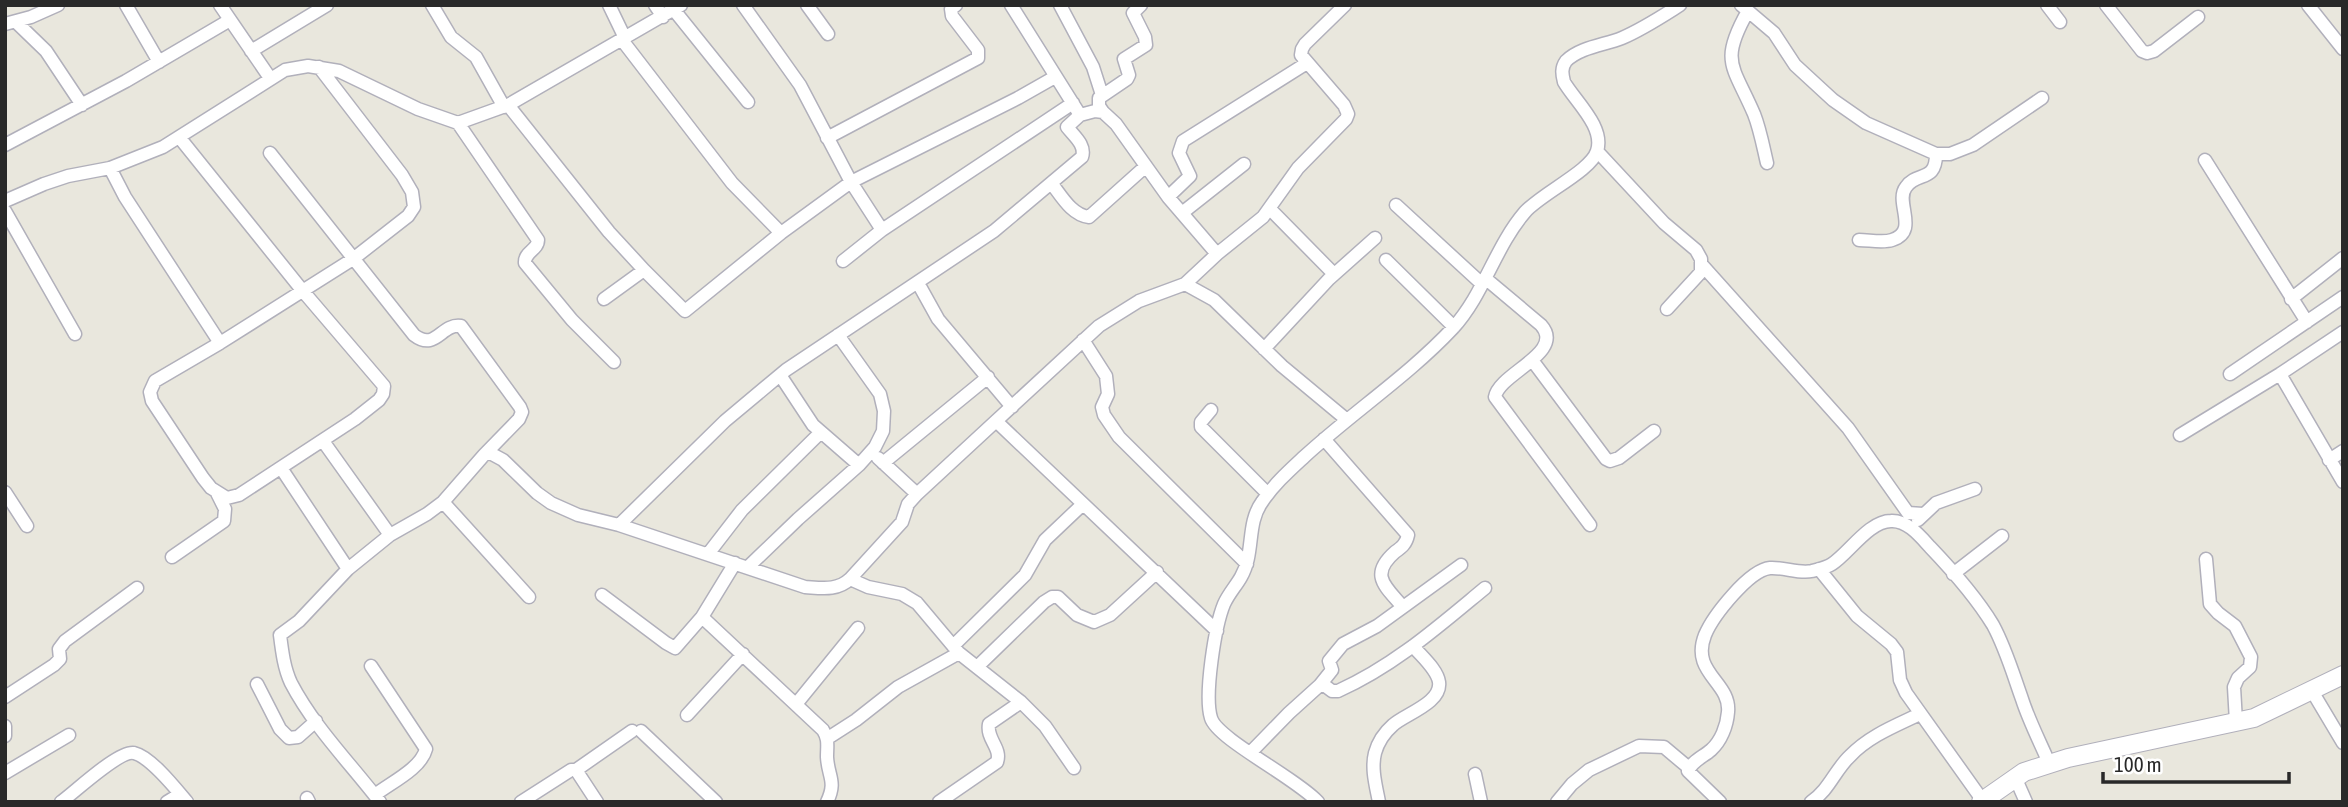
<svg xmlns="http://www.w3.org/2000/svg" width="2348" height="807" viewBox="0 0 2348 807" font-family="'Asap Condensed',sans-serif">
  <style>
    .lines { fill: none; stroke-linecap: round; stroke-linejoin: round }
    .street-casing { stroke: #b1b0bb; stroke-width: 15 }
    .secondary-casing { stroke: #b1b0bb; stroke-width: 20 }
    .street { stroke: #fff; stroke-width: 12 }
    .secondary { stroke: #fff; stroke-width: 18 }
  </style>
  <rect width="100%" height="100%" fill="#e9e7dd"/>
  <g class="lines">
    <defs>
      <path id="street" d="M 126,5 L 159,62
        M 220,5 L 270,78
        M 432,5 L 451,37 L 476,57 L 504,107
        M 655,5 L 663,17
        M 743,5 L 800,85 L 851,182 L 882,230 L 843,261
        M 807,5 L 828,34
        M 1011,5 L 1080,115 L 1095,111 L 1103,112 L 1116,124 L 1168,197 L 1217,254 L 1185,284 L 1214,300 L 1282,366 L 1347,420
        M 1060,5 L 1093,67 L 1102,95
        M 1741,5 L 1774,33 L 1795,65 L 1833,100 L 1866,123 L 1936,154 L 1950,154 L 1973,145 L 2042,98
        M 2047,5 L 2060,22
        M 2106,5 L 2142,51 L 2147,53 L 2154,51 L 2198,17
        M 2308,5 L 2343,49
        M 674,10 L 748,102
        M 1748,11 C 1719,62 1733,65 1754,114 C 1760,129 1763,146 1767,163
        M 16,22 L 46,51 L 82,105
        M 5,24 L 31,17 L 58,5
        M 251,51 L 327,5
        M 508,105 L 609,232 L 644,270
        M 1103,112 L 1099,106 L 1099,98 L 1127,79 L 1129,75 L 1124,59 L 1146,45 L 1145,37 L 1133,13 L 1141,5
        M 458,123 L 538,240 C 538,250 524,252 525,263 L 572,320 L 614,362
        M 827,138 L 978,58 L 978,50 L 952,16 L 951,9 L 956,5
        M 5,145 L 126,81 L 230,20
        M 1597,151 L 1664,223 L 1696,250 L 1701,259 L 1701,272 L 1667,309
        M 270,153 L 414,335 C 436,352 441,323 461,326 L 520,407 L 522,412 L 519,419 L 484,455
        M 2205,160 L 2307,322
        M 110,168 L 125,197 L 220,343 L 155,381 L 150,392 L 152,401 L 203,478 L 211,488 L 227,498 L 239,495 L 355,419 L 379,400 L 383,394 L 384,386 L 302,290 L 179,137
        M 1052,184 C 1062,197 1072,215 1089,217 L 1146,166
        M 1168,197 L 1190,176 L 1179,153 L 1183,141 L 1307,63
        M 5,201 L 44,184 L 68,176 L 110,168 L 163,147 L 285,70 L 308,66 L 339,71 L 418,109 L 458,123 L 508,105 L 681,5
        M 1396,205 L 1482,284
        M 1270,209 L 1334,274
        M 5,211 L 75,334
        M 1182,213 L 1244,164
        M 882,230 L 1073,103
        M 781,233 L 851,182 L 1018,98 L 1055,77
        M 1859,240 C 1869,240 1883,243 1892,240 C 1920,231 1894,202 1906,187 C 1917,171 1936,183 1936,154
        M 1217,254 L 1263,217 L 1298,168 L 1346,119 L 1348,114 L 1344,105 L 1301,55 L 1302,49 L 1305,44 L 1345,5
        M 1386,260 L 1454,327
        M 1703,266 L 1848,428 L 1908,513 L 1923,514
        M 1485,278 L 1541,325 C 1566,353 1499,373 1495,397 L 1590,525
        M 918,283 L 938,319 L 1012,407
        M 1185,284 L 1139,301 L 1099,326 L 996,421 L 1217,631
        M 604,299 L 644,270 L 685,311 L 781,233 L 732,183 L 622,40 L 623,34 L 609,5
        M 2291,299 L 2343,258
        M 1083,340 L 1106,376 L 1108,394 L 1102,407 L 1104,415 L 1119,437 L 1247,564
        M 220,343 L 353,259 L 408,216 L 414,207 L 412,192 L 402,175 L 319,67
        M 1264,349 L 1329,279 L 1375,238
        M 1532,360 L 1606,459 L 1610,461 L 1619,458 L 1654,431
        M 2230,374 L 2343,297
        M 2280,374 L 2343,482
        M 780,375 L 813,425 L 859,465
        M 1211,410 L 1201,422 L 1201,427 L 1268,494
        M 2180,435 L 2280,374 L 2343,332
        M 1324,439 L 1408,535 C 1406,544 1402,547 1395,552 C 1369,575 1385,586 1402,606
        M 323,441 L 390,535
        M 878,458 L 917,494
        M 2329,460 L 2343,451
        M 883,463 L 988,377
        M 281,468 L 348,569 L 390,535 L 427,514 L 443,502 L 484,455 L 490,453 L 503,460 L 537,493 L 551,503 L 578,515 L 619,525 L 805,587 C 822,588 837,591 850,579 L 902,522 L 908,504 L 917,494 L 996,421
        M 5,492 L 27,526
        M 443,502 L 529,597
        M 1918,520 L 1936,503 L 1975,489
        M 619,525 L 725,421 L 786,370 L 994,231 L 1082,157 C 1086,145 1074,136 1067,127 L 1080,115
        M 708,554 L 742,510 L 821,432
        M 172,557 L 224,521 L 225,509 L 217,493
        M 2206,559 L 2210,604 L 2218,613 L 2235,626 L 2251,657 L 2250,667 L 2238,678 L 2234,687 L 2236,722
        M 748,567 L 798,519 L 859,465 L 875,447 L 883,431 L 884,411 L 880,394 L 838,335
        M 348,569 L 299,621 L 280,635 C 282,651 284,668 291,683 C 314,727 350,763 380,802
        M 1819,569 L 1857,616 L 1891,644 L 1897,652 L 1900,680 L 1906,693 L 1983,801
        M 1953,574 L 2002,536
        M 850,579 L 868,587 L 902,594 L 917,603 L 959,653 L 1021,702 L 1045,726 L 1074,768
        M 602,595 L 666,643 L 675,648 L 702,617 L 735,563
        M 702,617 L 823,730 C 829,740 827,745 827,757 C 828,777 837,781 827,802
        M 953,646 L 1025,575 L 1045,540 L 1083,504
        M 371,666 L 426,749 C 421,769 390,783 375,795
        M 977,667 L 1044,602 L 1052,597 L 1058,597 L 1077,615 L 1094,622 L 1110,615 L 1157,572
        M 257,684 L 280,729 L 289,738 L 298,737 L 316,721
        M 1320,685 L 1332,670 L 1329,661 L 1343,644 L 1377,626 L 1461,565
        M 2312,691 L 2343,743
        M 5,697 L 54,665 L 60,659 L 59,649 L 65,641 L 137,588
        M 797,703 L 858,628
        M 687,715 L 743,654
        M 5,726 L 5,736
        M 641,731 L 716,802
        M 828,738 L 856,720 L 898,687 L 959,653
        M 1251,752 L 1289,713 L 1320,685 L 1324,685 L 1332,691 L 1338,691 C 1394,666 1439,626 1485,588
        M 576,770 L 632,731
        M 5,773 L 69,735
        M 1475,774 L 1481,802
        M 2015,777 L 2026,802
        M 307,798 L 309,802
        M 61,802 C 75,792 119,750 134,753 C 151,757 176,789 187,802
        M 167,802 L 180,794
        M 521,802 L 571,770 L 576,770 L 597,802
        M 939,802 L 997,762 C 1002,748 986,739 989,724 L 1021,702
        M 1318,802 C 1296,778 1217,739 1211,718 C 1204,695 1215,626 1224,604 C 1229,593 1236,586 1241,577 C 1255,553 1246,524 1262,502 C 1274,484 1290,470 1305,456 C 1353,412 1409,375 1453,328 C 1484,294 1495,247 1525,212 C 1542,193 1591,171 1597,151 C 1605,127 1575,101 1564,82 C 1562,74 1561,68 1566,61 C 1580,47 1605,45 1622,38 C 1643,29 1661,17 1680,5
        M 1379,802 C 1376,786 1371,769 1375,753 C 1378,742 1385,732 1393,725 C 1405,714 1442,703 1439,682 C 1437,669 1421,656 1413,646
        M 1557,802 L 1572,784 L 1589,770 L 1639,746 L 1664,747 L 1689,768
        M 1720,802 L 1688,771 C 1692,761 1703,757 1711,750 C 1721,741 1727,726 1728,712 C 1731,682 1690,673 1705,635 C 1713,616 1749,570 1770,568 C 1784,567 1799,574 1812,571 C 1819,569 1826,568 1832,564 C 1849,553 1869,521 1891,521 C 1907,520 1920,536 1930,547 C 1952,570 1976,597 1993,625 C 2006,649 2013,674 2022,699 C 2029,721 2040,742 2049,763
        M 1811,802 C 1829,790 1835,770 1850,756 C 1869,736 1895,726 1920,714"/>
      <path id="secondary" d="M 1981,802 L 2024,772 L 2068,758 L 2254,718 L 2343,675"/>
    </defs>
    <use href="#street" class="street-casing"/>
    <use href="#secondary" class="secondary-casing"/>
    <use href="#street" class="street"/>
    <use href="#secondary" class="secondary"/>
  </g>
  <rect width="2348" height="807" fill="none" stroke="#292929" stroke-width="14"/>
  <path d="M2103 772v10h186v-10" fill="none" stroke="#292929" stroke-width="3.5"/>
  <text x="2114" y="772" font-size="21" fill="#292929" stroke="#ffffff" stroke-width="5" paint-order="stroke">100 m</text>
</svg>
